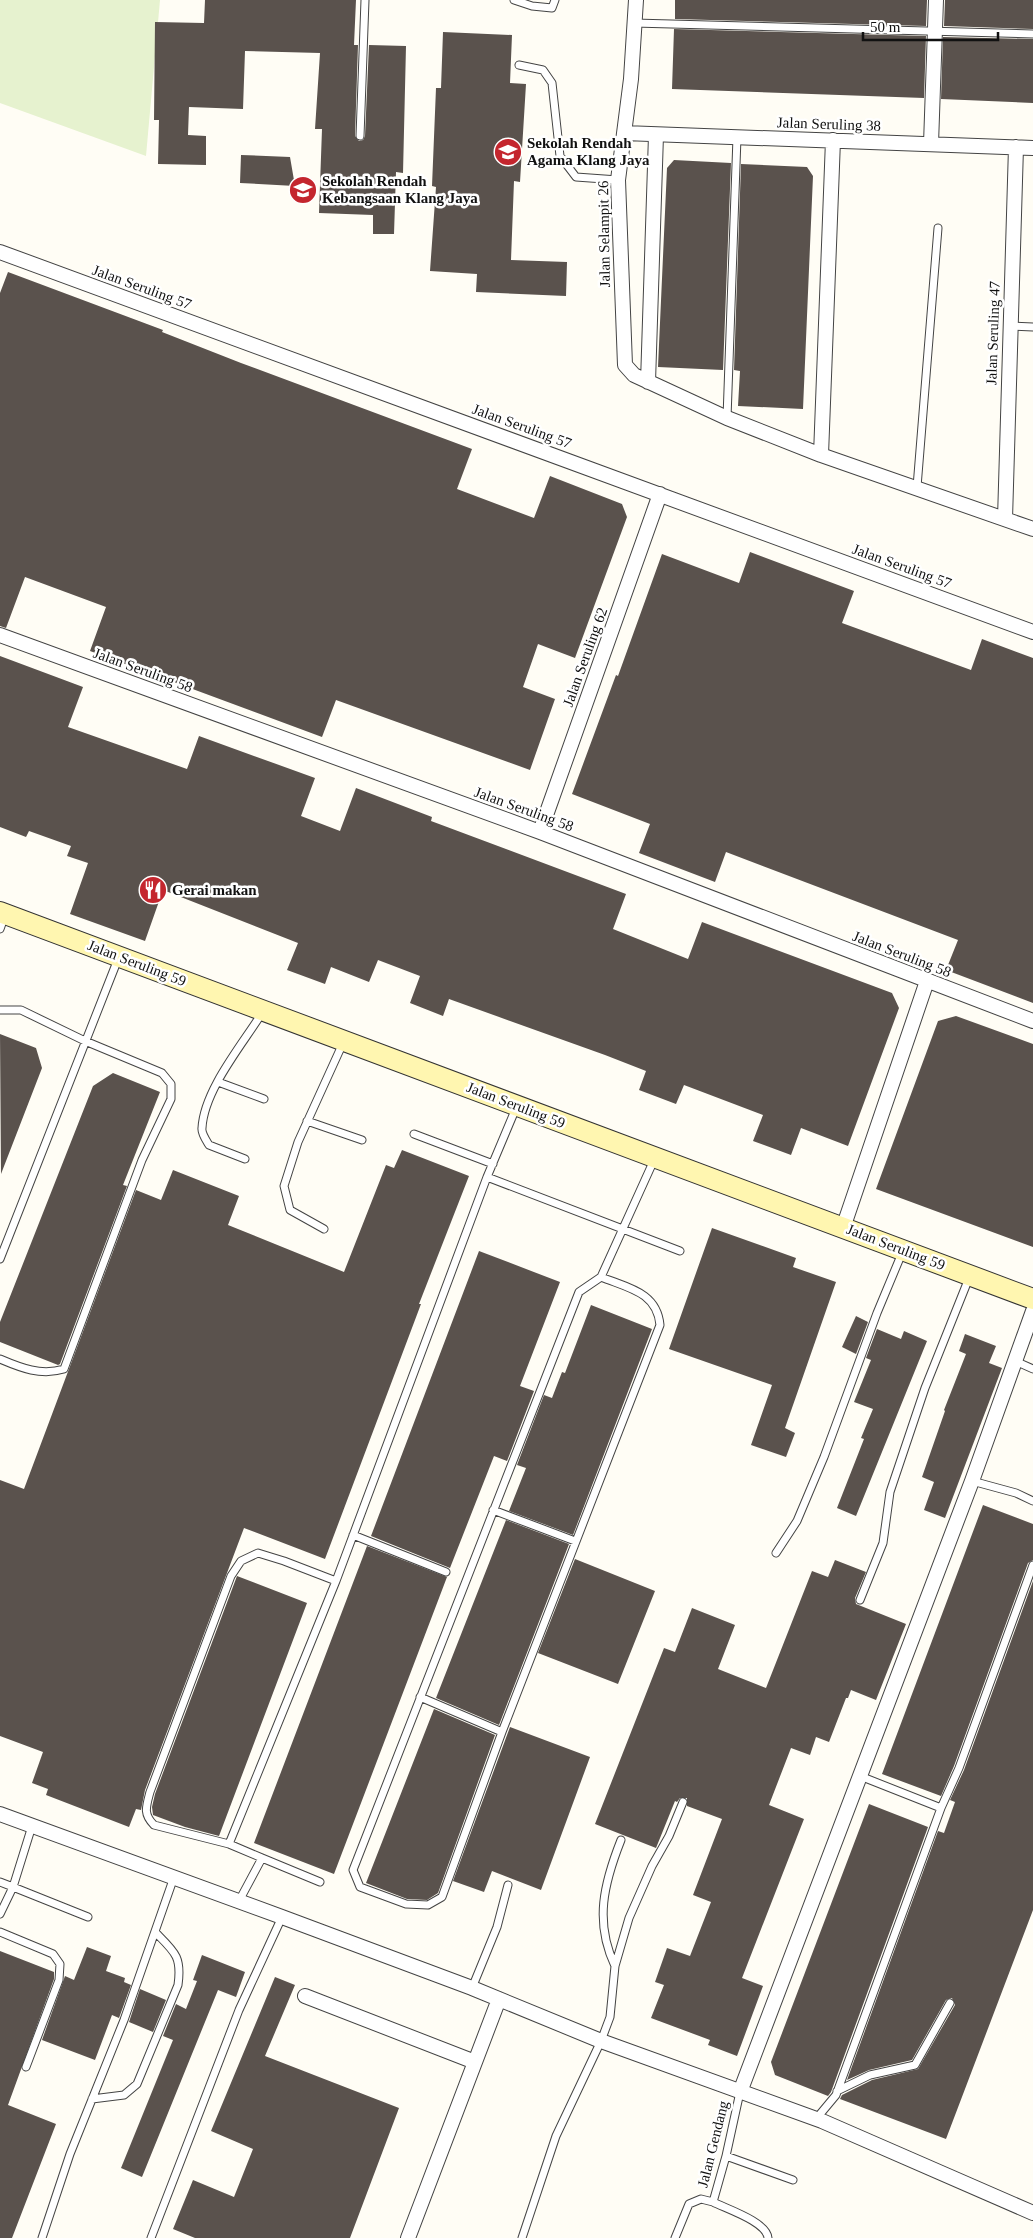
<svg xmlns="http://www.w3.org/2000/svg" width="1033" height="2238" viewBox="0 0 1033 2238" font-family="Georgia,serif">
  <style>
    .pitch { fill: #e6f2cf }
    .building { fill: #5a524d }
    .lines { fill: none; stroke-linecap: round; stroke-linejoin: round }
    .service-casing { stroke: #444; stroke-width: 9 }
    .minor-casing { stroke: #444; stroke-width: 16 }
    .secondary-casing { stroke: #333; stroke-width: 22 }
    .service { stroke: #fff; stroke-width: 7 }
    .minor { stroke: #fff; stroke-width: 14 }
    .secondary { stroke: #fff6b0; stroke-width: 20 }
    .labels { text-anchor: middle; stroke-width: 5; stroke-linejoin: round; paint-order: stroke }
    .street-label { font-size: 15px; fill: #111; stroke: #fff }
    .poi-label { font-size: 15px; font-weight: bold; fill: #111; stroke: #fff; text-anchor: start }
  </style>
  <rect width="100%" height="100%" fill="#fffdf5"/>
  <path class="pitch" d="M 0,0 L 160,0 L 146,156 L 0,103 Z"/>
  <path class="building" d="M 205,0 L 356,0 L 354,45 L 358,45 L 355,136 L 359,141 L 363,140 L 365,136 L 369,45 L 406,46 L 403,173 L 396,172 L 394,234 L 373,234 L 373,215 L 319,213 L 322,129 L 315,129 L 320,53 L 245,51 L 243,109 L 189,107 L 188,135 L 206,136 L 206,165 L 158,164 L 159,120 L 154,120 L 155,22 L 204,23 Z
    M 675,0 L 927,0 L 926,26 L 675,19 Z
    M 945,0 L 1033,0 L 1033,29 L 944,26 Z
    M 674,29 L 926,36 L 924,98 L 672,89 Z
    M 443,32 L 512,35 L 510,83 L 526,84 L 520,182 L 514,181 L 511,260 L 567,262 L 566,296 L 476,292 L 477,274 L 430,271 L 436,187 L 432,186 L 436,88 L 441,88 Z
    M 943,37 L 1033,39 L 1033,103 L 941,99 Z
    M 241,155 L 290,157 L 295,186 L 240,183 Z
    M 674,160 L 731,163 L 723,370 L 658,367 L 667,168 Z
    M 741,164 L 807,167 L 813,176 L 803,409 L 738,406 L 740,371 L 734,370 Z
    M 8,272 L 163,330 L 162,332 L 241,363 L 472,449 L 457,489 L 534,518 L 550,476 L 622,504 L 627,517 L 575,658 L 538,644 L 523,687 L 555,699 L 530,770 L 336,700 L 322,737 L 90,651 L 106,607 L 25,577 L 6,628 L 0,626 L 0,293 Z
    M 750,552 L 854,591 L 842,623 L 971,670 L 982,639 L 1033,658 L 1033,1003 L 946,970 L 958,940 L 726,852 L 715,882 L 639,853 L 650,824 L 572,794 L 616,675 L 618,676 L 662,554 L 739,583 Z
    M 0,656 L 83,687 L 68,727 L 187,769 L 199,736 L 315,778 L 301,816 L 340,831 L 356,788 L 432,817 L 431,821 L 626,894 L 613,929 L 688,959 L 702,922 L 892,993 L 899,1008 L 848,1146 L 801,1128 L 791,1155 L 753,1141 L 763,1115 L 684,1085 L 676,1104 L 639,1090 L 646,1071 L 605,1055 L 449,999 L 443,1016 L 410,1003 L 420,976 L 378,960 L 369,982 L 331,967 L 325,984 L 287,970 L 298,943 L 163,890 L 145,941 L 70,914 L 88,863 L 67,856 L 71,846 L 29,831 L 26,837 L 0,827 Z
    M 956,1016 L 1033,1044 L 1033,1247 L 876,1189 L 938,1021 Z
    M 0,1034 L 36,1048 L 42,1068 L 1,1174 Z
    M 113,1073 L 160,1092 L 123,1185 L 127,1186 L 60,1364 L 58,1365 L 0,1342 L 0,1322 L 93,1086 Z
    M 402,1150 L 469,1176 L 419,1304 L 421,1304 L 325,1559 L 244,1528 L 145,1790 L 141,1810 L 136,1809 L 129,1827 L 46,1795 L 48,1789 L 32,1783 L 43,1752 L 0,1736 L 0,1480 L 24,1489 L 136,1190 L 161,1200 L 173,1170 L 239,1196 L 228,1225 L 344,1272 L 386,1165 L 394,1168 Z
    M 712,1228 L 796,1258 L 793,1267 L 836,1282 L 785,1428 L 795,1433 L 786,1457 L 751,1445 L 772,1385 L 669,1349 Z
    M 479,1251 L 560,1282 L 520,1386 L 534,1391 L 507,1461 L 494,1456 L 450,1568 L 371,1536 Z
    M 591,1305 L 652,1329 L 573,1535 L 509,1511 L 526,1468 L 517,1465 L 544,1395 L 552,1398 L 562,1372 L 565,1373 Z
    M 856,1316 L 868,1322 L 856,1354 L 842,1347 Z
    M 877,1329 L 901,1339 L 904,1331 L 927,1341 L 856,1516 L 837,1508 L 864,1439 L 861,1438 L 873,1409 L 854,1402 L 871,1360 L 866,1358 Z
    M 965,1334 L 996,1346 L 989,1363 L 1002,1368 L 945,1518 L 924,1510 L 934,1482 L 922,1477 L 945,1411 L 944,1410 L 966,1354 L 959,1351 Z
    M 983,1505 L 1033,1524 L 1033,1560 L 1028,1563 L 954,1766 L 941,1796 L 882,1774 Z
    M 506,1520 L 569,1544 L 499,1725 L 436,1698 Z
    M 367,1546 L 447,1577 L 334,1874 L 254,1843 Z
    M 575,1559 L 655,1591 L 618,1684 L 538,1653 Z
    M 835,1560 L 866,1572 L 855,1598 L 856,1604 L 906,1624 L 876,1700 L 851,1690 L 848,1698 L 846,1698 L 829,1742 L 816,1737 L 810,1755 L 791,1748 L 769,1805 L 804,1819 L 742,1978 L 763,1986 L 737,2056 L 708,2045 L 710,2040 L 651,2018 L 664,1985 L 655,1982 L 667,1948 L 690,1956 L 711,1902 L 693,1895 L 722,1819 L 687,1806 L 687,1798 L 680,1798 L 677,1802 L 675,1801 L 656,1848 L 595,1824 L 664,1648 L 675,1652 L 692,1608 L 735,1625 L 718,1669 L 766,1688 L 812,1571 L 828,1577 Z
    M 237,1576 L 307,1603 L 219,1836 L 185,1827 L 153,1815 L 152,1807 L 155,1794 Z
    M 1033,1581 L 1033,1910 L 946,2139 L 840,2099 L 842,2095 L 872,2080 L 918,2069 L 955,2005 L 952,1998 L 946,2000 L 912,2060 L 869,2070 L 847,2080 L 938,1831 L 944,1833 L 955,1802 L 950,1800 L 964,1770 Z
    M 434,1709 L 495,1735 L 438,1893 L 427,1900 L 407,1899 L 366,1883 Z
    M 510,1727 L 590,1757 L 541,1890 L 492,1871 L 484,1892 L 453,1881 Z
    M 869,1804 L 928,1827 L 831,2092 L 828,2096 L 775,2075 L 771,2062 Z
    M 87,1947 L 111,1956 L 106,1971 L 125,1978 L 124,1982 L 131,1985 L 119,2018 L 112,2015 L 95,2060 L 42,2040 L 65,1976 L 74,1980 Z
    M 0,1951 L 54,1972 L 54,1979 L 8,2105 L 56,2124 L 12,2238 L 0,2238 Z
    M 202,1955 L 245,1972 L 236,1997 L 218,1990 L 142,2177 L 121,2168 L 173,2040 L 163,2036 L 176,2004 L 186,2009 L 197,1981 L 193,1980 Z
    M 275,1977 L 295,1985 L 265,2056 L 399,2108 L 350,2238 L 195,2238 L 173,2229 L 193,2180 L 234,2197 L 253,2149 L 211,2131 Z
    M 140,1989 L 166,2000 L 153,2032 L 129,2022 Z"/>
  <g class="lines">
    <defs>
      <path id="service" d="M 514,0 L 532,6 L 552,8 L 555,0
        M 634,23 L 1033,34
        M 519,65 L 543,70 L 552,83 L 560,156 L 576,177 L 618,180
        M 360,136 L 365,0
        M 1009,326 L 1033,327
        M 727,418 L 737,137
        M 917,487 L 938,228
        M 0,929 L 5,915
        M 0,1010 L 21,1010 L 85,1041 L 162,1073 L 171,1084 L 171,1099 L 142,1160 L 64,1369 C 41,1376 21,1368 0,1359
        M 218,1082 L 264,1099
        M 307,1121 L 362,1140
        M 414,1134 L 493,1164
        M 245,1159 L 209,1145 C 206,1140 201,1133 202,1128 C 204,1090 242,1045 262,1013
        M 487,1177 L 680,1251
        M 324,1229 L 290,1210 L 284,1186 L 298,1142 L 343,1043
        M 0,1259 L 118,959
        M 601,1277 C 628,1288 657,1292 660,1325 L 502,1732 L 442,1897 L 428,1905 L 406,1904 L 360,1887 L 353,1870 L 579,1292 L 601,1277 L 654,1160
        M 1015,1361 L 1033,1369
        M 972,1481 L 1016,1493 L 1033,1501
        M 493,1510 L 575,1541
        M 353,1535 L 446,1572
        M 776,1553 L 797,1521 L 824,1457 L 877,1313 L 902,1253
        M 860,1600 L 883,1543 L 890,1492 L 925,1388 L 969,1278
        M 420,1697 L 502,1732
        M 860,1776 L 941,1808
        M 32,1826 L 13,1887 L 88,1917
        M 229,1844 L 336,1581 L 487,1177 L 516,1108
        M 262,1858 L 320,1882
        M 0,1882 L 13,1887 L 0,1914
        M 239,1901 L 262,1858 L 229,1844 L 154,1825 C 143,1814 146,1807 150,1792 L 231,1576 L 241,1561 L 258,1553 L 284,1561 L 336,1581
        M 0,1932 L 53,1954 L 60,1964 L 59,1980 L 26,2067
        M 615,1966 C 594,1922 604,1883 621,1840
        M 472,1988 L 497,1927 L 508,1885
        M 837,2091 L 870,2075 L 915,2065 L 950,2003
        M 740,2092 L 726,2156 L 713,2202 C 727,2209 767,2222 768,2238
        M 92,2099 L 124,2095 L 137,2084 L 178,1985 C 182,1957 175,1952 156,1933
        M 816,2119 L 836,2095 L 941,1808 L 959,1768 L 1033,1565
        M 726,2156 L 793,2180
        M 42,2238 L 70,2154 L 124,2020 L 174,1877
        M 151,2238 L 239,2010 L 282,1917
        M 522,2238 L 556,2136 L 601,2041 L 610,2017 L 615,1966 L 629,1918 L 652,1866 L 669,1836 L 683,1802
        M 675,2238 L 689,2204 L 701,2199 L 713,2202"/>
      <path id="minor" d="M 636,0 L 631,79 L 618,180 L 625,365 L 634,375 L 727,418 L 821,455 L 1033,529
        M 624,133 L 1033,148
        M 931,144 L 936,0
        M 0,252 L 1033,632
        M 648,382 L 656,135
        M 821,455 L 833,140
        M 1005,519 L 1016,147
        M 0,635 L 540,832 L 1033,1021
        M 540,832 L 660,494
        M 843,1228 L 927,981
        M 0,1814 L 282,1917 L 472,1988 L 601,2041 L 822,2121 L 1033,2213
        M 305,1996 L 475,2062
        M 740,2092 L 972,1481 L 1033,1311
        M 408,2238 L 499,1999"/>
      <path id="secondary" d="M 0,912 L 1033,1299"/>
    </defs>
    <use href="#service" class="service-casing"/>
    <use href="#minor" class="minor-casing"/>
    <use href="#secondary" class="secondary-casing"/>
    <use href="#service" class="service"/>
    <use href="#minor" class="minor"/>
    <use href="#secondary" class="secondary"/>
  </g>
  <defs>
    <symbol id="school-disc" viewBox="-11 -11 22 22"><circle r="9.5" fill="#c4262e" stroke="#fff"/><path d="M0-5L7-2L0 1L-7-2ZM-4 1L0 2.5L4 1V4Q0 6-4 4Z" fill="#fff"/></symbol>
    <symbol id="restaurant-disc" viewBox="-11 -11 22 22"><circle r="9.5" fill="#c4262e" stroke="#fff"/><path d="M-5-6h1v4h1v-4h1v4h1v-4h1v5L-1.5 .5V6h-2V.5L-5-1ZM5-6V6H3V1.5H1.5Q1.5-4 5-6Z" fill="#fff"/></symbol>
  </defs>
  <g fill-rule="evenodd">
    <use href="#school-disc" x="492" y="136" width="32" height="32"/>
    <use href="#school-disc" x="287" y="174" width="32" height="32"/>
    <use href="#restaurant-disc" x="137" y="874" width="32" height="32"/>
  </g>
  <g class="labels">
    <g class="street-label">
      <text transform="translate(829 124) rotate(2)" y="5">Jalan Seruling 38</text>
      <text transform="translate(604 234) rotate(-91)" y="5">Jalan Selampit 26</text>
      <text transform="translate(142 287) rotate(20)" y="5">Jalan Seruling 57</text>
      <text transform="translate(993 333) rotate(-88)" y="5">Jalan Seruling 47</text>
      <text transform="translate(522 426) rotate(20)" y="5">Jalan Seruling 57</text>
      <text transform="translate(902 566) rotate(20)" y="5">Jalan Seruling 57</text>
      <text transform="translate(585 657) rotate(-70)" y="5">Jalan Seruling 62</text>
      <text transform="translate(143 670) rotate(20)" y="5">Jalan Seruling 58</text>
      <text transform="translate(524 809) rotate(20)" y="5">Jalan Seruling 58</text>
      <text transform="translate(902 954) rotate(21)" y="5">Jalan Seruling 58</text>
      <text transform="translate(137 963) rotate(21)" y="5">Jalan Seruling 59</text>
      <text transform="translate(516 1105) rotate(21)" y="5">Jalan Seruling 59</text>
      <text transform="translate(896 1247) rotate(21)" y="5">Jalan Seruling 59</text>
      <text transform="translate(713 2144) rotate(-76)" y="5">Jalan Gendang</text>
    </g>
    <g class="poi-label">
      <text x="527" y="148">Sekolah Rendah<tspan x="527" dy="17">Agama Klang Jaya</tspan></text>
      <text x="322" y="186">Sekolah Rendah<tspan x="322" dy="17">Kebangsaan Klang Jaya</tspan></text>
      <text x="172" y="895">Gerai makan</text>
    </g>
  </g>
  <path d="M863 32v8h135v-8" fill="none" stroke="#111111" stroke-width="2.5"/>
  <text x="870" y="32" font-size="15" fill="#111111" stroke="#ffffff" stroke-width="4" paint-order="stroke">50 m</text>
</svg>
